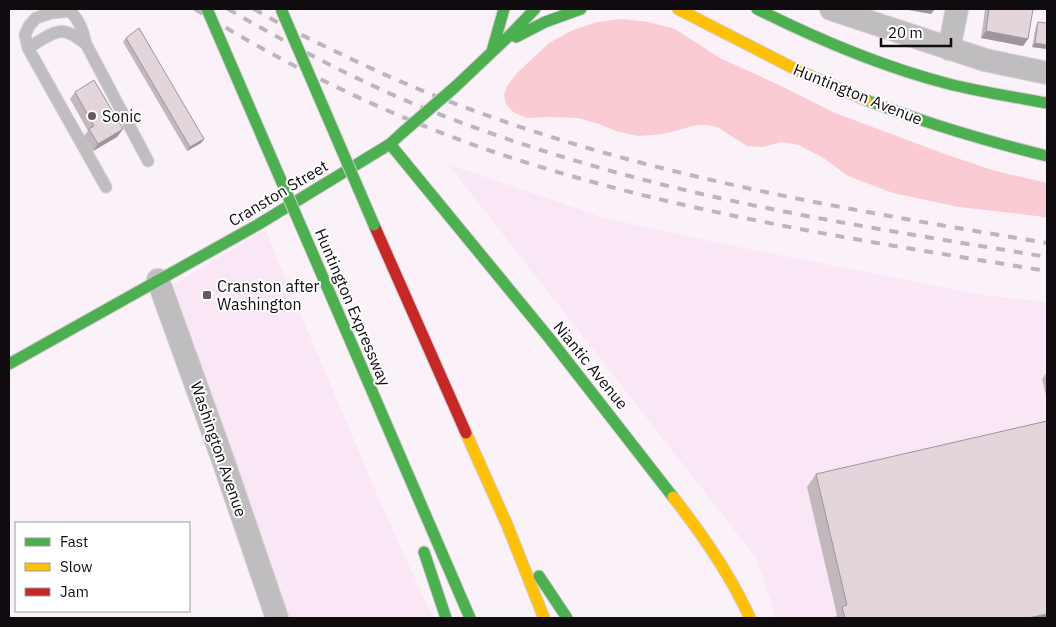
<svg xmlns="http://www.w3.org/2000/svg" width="1056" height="627" viewBox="0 0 1056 627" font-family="'IBM Plex Sans',sans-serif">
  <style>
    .built { fill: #f9e7f5 }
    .forest { fill: #facbd2 }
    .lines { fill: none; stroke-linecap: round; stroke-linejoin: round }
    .lane-casing { stroke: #d5cdd2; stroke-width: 13 }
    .street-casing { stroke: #d5cdd2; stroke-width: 24 }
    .fast-casing { stroke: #d5cdd2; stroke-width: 13 }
    .slow-casing { stroke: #d5cdd2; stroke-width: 13 }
    .jam-casing { stroke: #d5cdd2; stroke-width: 13 }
    .lane { stroke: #c0bdc0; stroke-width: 11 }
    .street { stroke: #c0bdc0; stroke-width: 22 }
    .fast { stroke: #4caf50; stroke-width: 11 }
    .slow { stroke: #ffc107; stroke-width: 11 }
    .jam { stroke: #c62828; stroke-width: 11 }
    .rail { stroke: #bbb6bb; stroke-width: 4; stroke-dasharray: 9 9; stroke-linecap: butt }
    .fast-bridge-casing { stroke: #d5cdd2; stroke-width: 13; stroke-linecap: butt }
    .fast-bridge { stroke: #4caf50; stroke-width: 11 }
    .wall { fill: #c2b7bd }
    .shaded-wall { fill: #9e959a }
    .building { fill: #e2d5dc; stroke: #9e959a }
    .poi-dot { fill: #625c61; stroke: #fff; stroke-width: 2 }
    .labels { text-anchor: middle; stroke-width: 4; stroke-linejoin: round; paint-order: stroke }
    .street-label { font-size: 16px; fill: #100b0f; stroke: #fff }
    .poi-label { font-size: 16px; fill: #100b0f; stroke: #fff; text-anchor: start }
  </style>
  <rect width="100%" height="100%" fill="#fbf1f8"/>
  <path class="built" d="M 448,164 L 604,218 L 723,244 L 982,295 L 1047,302 L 1047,618 L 776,618 L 757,559 Z
    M 265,230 L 382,506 L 433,618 L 279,618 L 161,292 Z"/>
  <path class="forest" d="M 622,19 L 648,22 L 675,29 L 720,58 L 777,84 L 835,113 L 942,153 L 995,171 L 1047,183 L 1047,218 L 1037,216 L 959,207 L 893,193 L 848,176 L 825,159 L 799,145 L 781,142 L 763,147 L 747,146 L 717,127 L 708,125 L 697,125 L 663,134 L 639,136 L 616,131 L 599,124 L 578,118 L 551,117 L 528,118 L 514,113 L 506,104 L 504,95 L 507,86 L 517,73 L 549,43 L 573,30 L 597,22 Z"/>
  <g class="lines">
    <defs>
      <path id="lane" d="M 28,48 C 37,43 55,29 65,32 C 73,33 80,40 86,44
        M 106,187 L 28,48 L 25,35 L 29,26 L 36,18 L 51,13 L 70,11 C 80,21 83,31 86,44 L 148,161"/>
      <path id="street" d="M 831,9 L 985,60 L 1047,73
        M 949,49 L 957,9
        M 158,280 L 223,460 L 277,618"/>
      <path id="fast" d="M 757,9 C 819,40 882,67 949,84 C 981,92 1014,97 1047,103
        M 516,37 L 545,22 L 581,9
        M 492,51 L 504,9
        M 455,87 L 510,35 L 535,9
        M 866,100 C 925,123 986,141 1047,156
        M 390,144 L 550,339 L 673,497
        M 312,252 L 470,618
        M 9,364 L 259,224 L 390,144 L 402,133
        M 424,552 L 446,618
        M 539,576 L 567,618"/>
      <path id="slow" d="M 678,9 L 799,71 L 866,100
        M 466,433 L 508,527 L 544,618
        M 673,497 C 703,535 730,574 750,618"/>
      <path id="jam" d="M 374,225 L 466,433"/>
    </defs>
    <use href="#lane" class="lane-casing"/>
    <use href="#street" class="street-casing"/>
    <use href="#fast" class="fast-casing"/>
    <use href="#slow" class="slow-casing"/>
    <use href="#jam" class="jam-casing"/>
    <use href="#lane" class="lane"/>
    <use href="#street" class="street"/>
    <use href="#fast" class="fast"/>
    <use href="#slow" class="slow"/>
    <use href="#jam" class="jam"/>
    <path class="rail" d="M 195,9 C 290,68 393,118 500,154 C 677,213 863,241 1047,271
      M 228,9 C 304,53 382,94 465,124 C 538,151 613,173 689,191 C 807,219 928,237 1047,257
      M 254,9 C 283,26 313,41 343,55 C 564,163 807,203 1047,243"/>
    <defs>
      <path id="fast-bridge" d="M 207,9 L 312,252
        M 281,9 L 374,225
        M 402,133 L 455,87"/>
    </defs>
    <use href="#fast-bridge" class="fast-bridge-casing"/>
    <use href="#fast-bridge" class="fast-bridge"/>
  </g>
  <path class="wall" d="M 986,9 L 1033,9 L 1023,46 L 981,38 L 985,10 Z
    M 1038,22 L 1047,49 L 1032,47 L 1036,26 Z
    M 126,38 L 204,139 L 201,143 L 187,151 L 123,42 Z
    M 75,92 L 123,129 L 117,137 L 93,151 L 84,136 L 88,131 L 70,99 Z
    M 1047,372 L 1047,400 L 1042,379 Z
    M 816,474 L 1047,618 L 834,618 L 837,615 L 807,487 Z"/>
  <path class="shaded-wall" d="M 903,9 L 935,9 L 931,14 Z
    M 986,31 L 1028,39 L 1023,46 L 981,38 Z
    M 1035,43 L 1047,45 L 1047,49 L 1032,47 Z
    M 123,129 L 117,137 L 93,151 L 98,144 Z
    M 204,139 L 201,143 L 187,151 L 190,147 Z
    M 1047,614 L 1047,618 L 1028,618 Z"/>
  <path class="building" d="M 989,9 L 1033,9 L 1028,39 L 986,31 Z
    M 1038,22 L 1047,23 L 1047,45 L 1035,43 Z
    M 139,28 L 204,139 L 190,147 L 126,38 Z
    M 94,80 L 123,129 L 98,144 L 89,129 L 94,126 L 75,92 Z
    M 1047,421 L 1047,614 L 1028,618 L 845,618 L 842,607 L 847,605 L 816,474 Z"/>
  <g class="poi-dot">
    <circle cx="92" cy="116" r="5"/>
    <rect x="202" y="290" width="10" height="10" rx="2.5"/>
  </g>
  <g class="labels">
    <g class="street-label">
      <text transform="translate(858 94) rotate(22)" y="6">Huntington Avenue</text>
      <text transform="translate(278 193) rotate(-31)" y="6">Cranston Street</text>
      <text transform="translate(353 307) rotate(67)" y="6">Huntington Expressway</text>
      <text transform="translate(591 365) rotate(51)" y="6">Niantic Avenue</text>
      <text transform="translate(219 449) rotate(71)" y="6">Washington Avenue</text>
    </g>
    <g class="poi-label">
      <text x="102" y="122">Sonic</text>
      <text x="217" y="292">Cranston after<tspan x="217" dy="18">Washington</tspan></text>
    </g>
  </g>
  <rect width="1056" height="627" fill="none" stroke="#100b0f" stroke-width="20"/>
  <rect x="15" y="522" width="175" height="90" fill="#ffffff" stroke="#9f9d9f"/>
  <rect x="25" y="538" width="25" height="8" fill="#4caf50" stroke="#9f9d9f"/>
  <text x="60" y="547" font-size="15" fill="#100b0f">Fast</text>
  <rect x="25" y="563" width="25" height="8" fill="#ffc107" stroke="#9f9d9f"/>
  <text x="60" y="572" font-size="15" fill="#100b0f">Slow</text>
  <rect x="25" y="588" width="25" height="8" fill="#c62828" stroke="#9f9d9f"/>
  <text x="60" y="597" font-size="15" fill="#100b0f">Jam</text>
  <path d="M881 38v8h70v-8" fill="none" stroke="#100b0f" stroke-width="2.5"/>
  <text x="888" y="38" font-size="15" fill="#100b0f" stroke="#ffffff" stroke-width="4" paint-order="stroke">20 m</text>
</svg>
